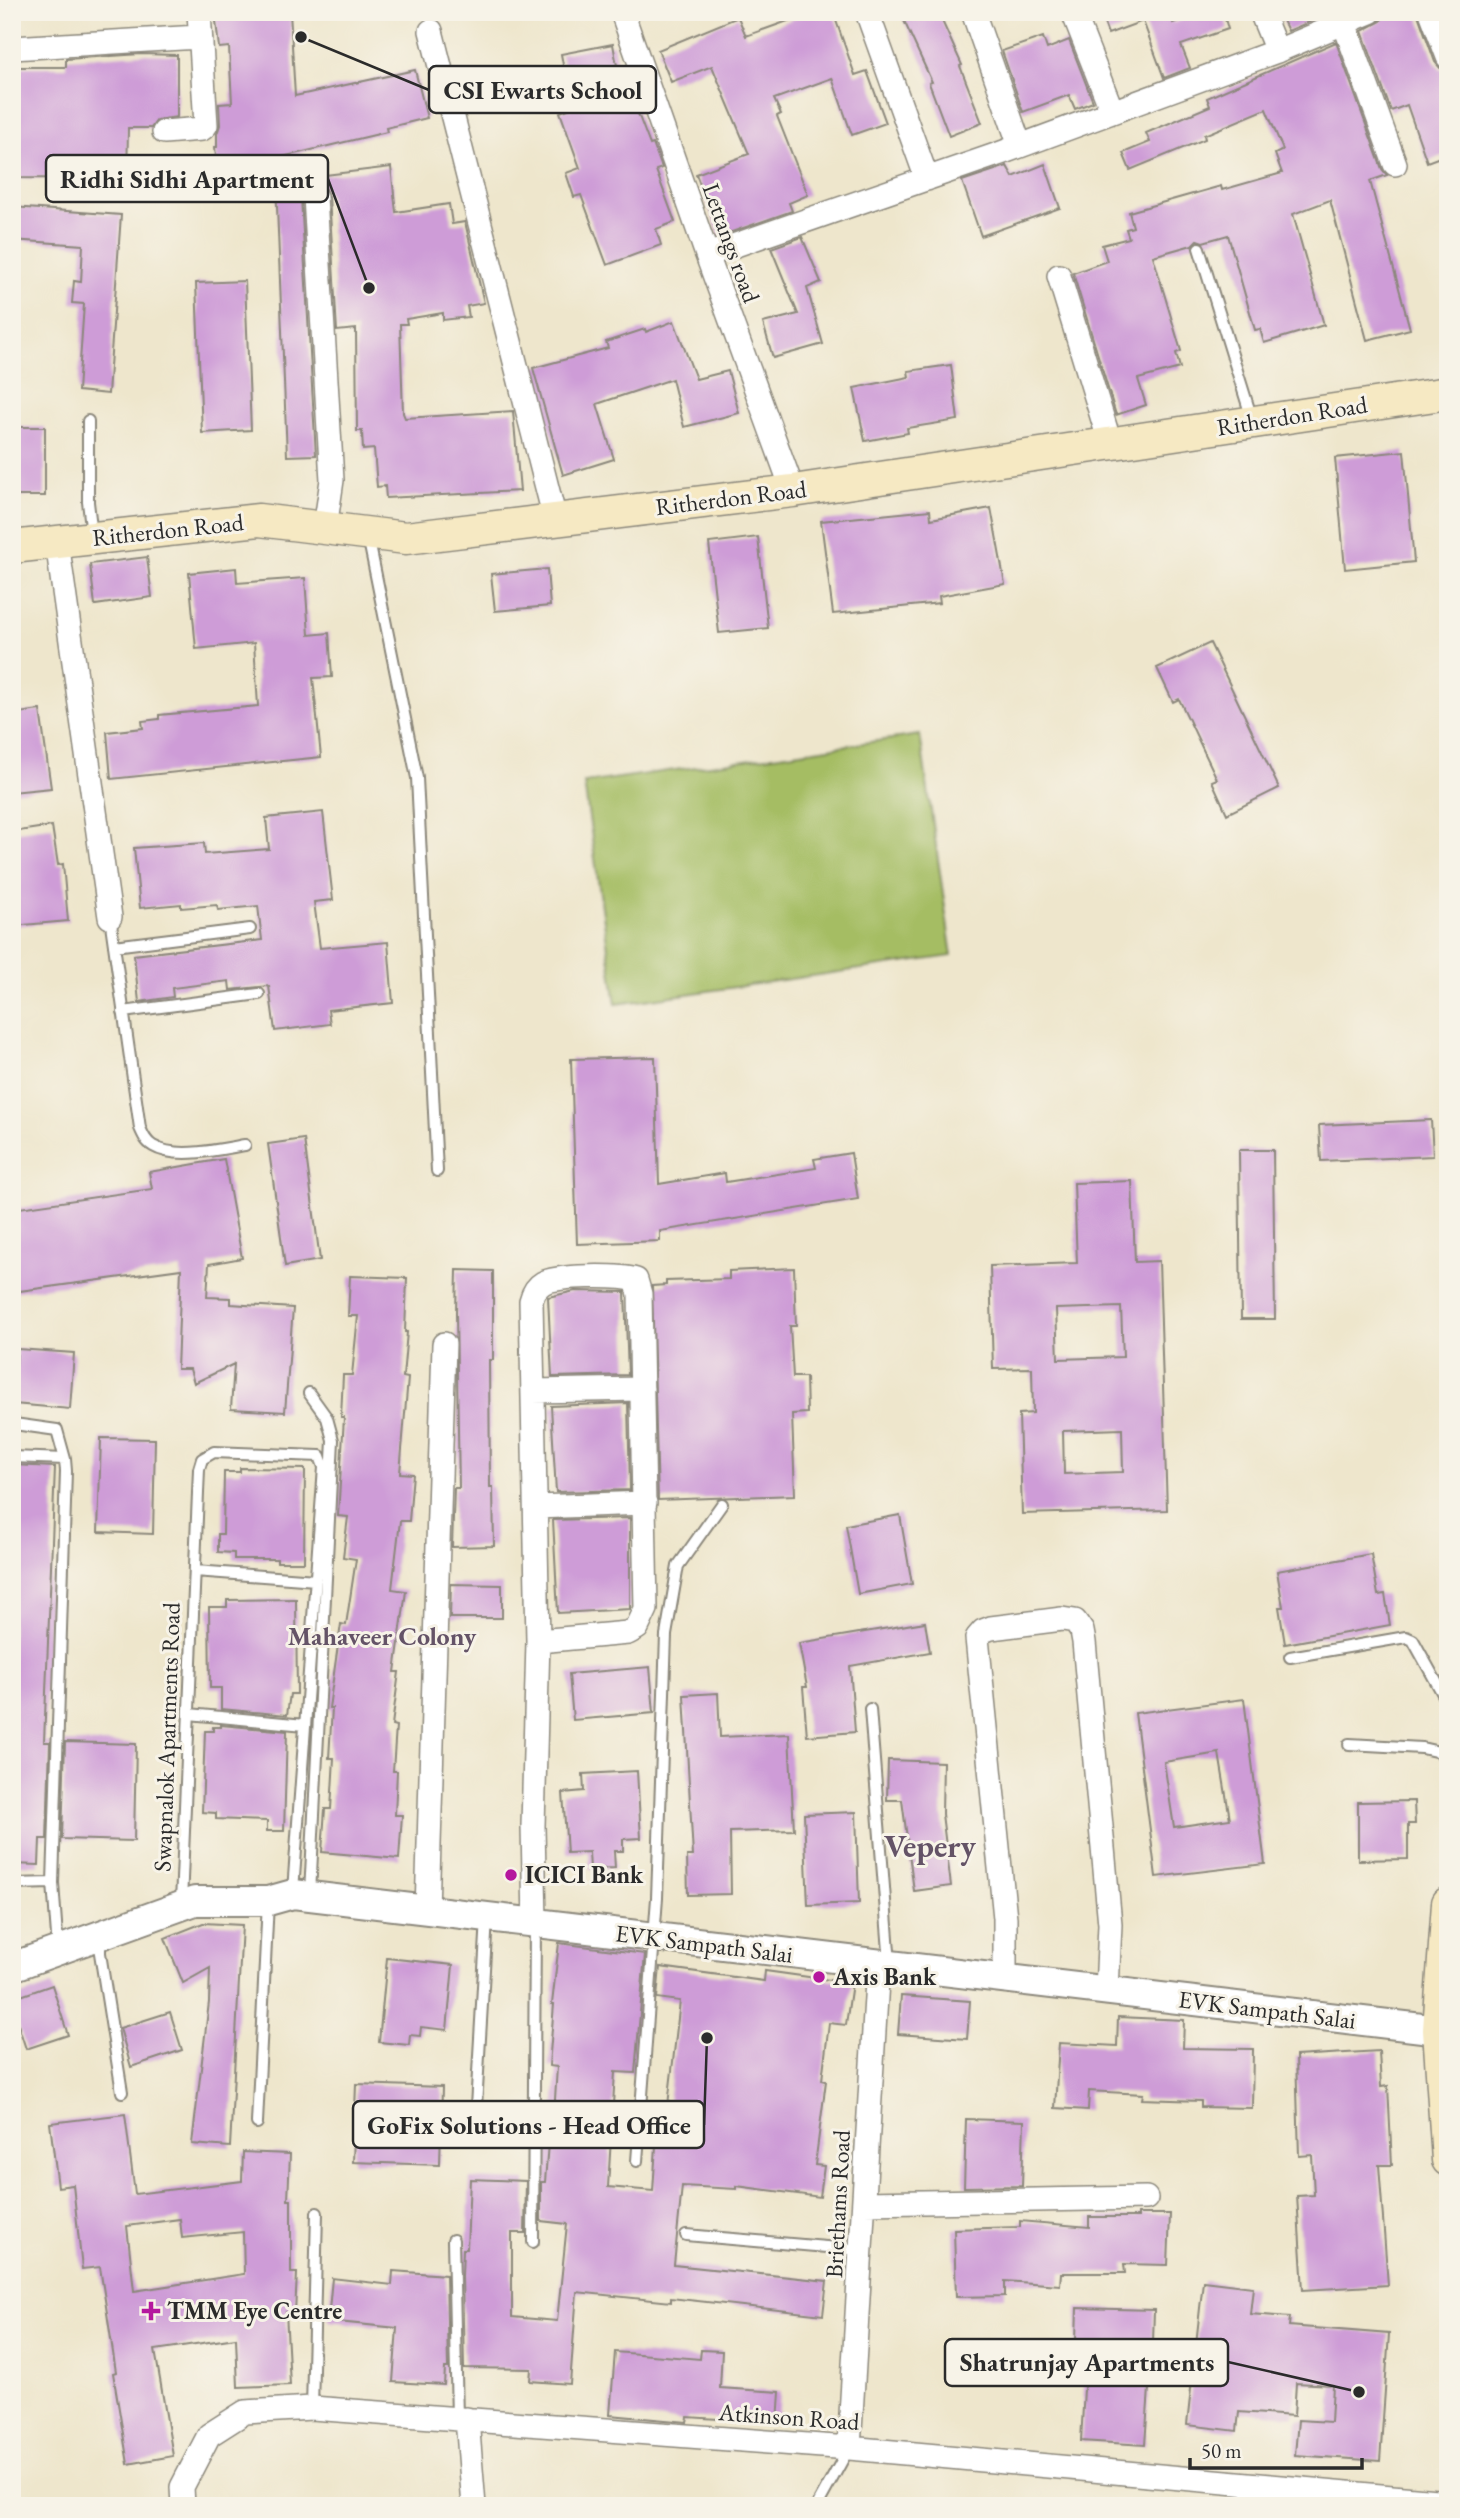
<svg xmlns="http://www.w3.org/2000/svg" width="1460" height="2518" viewBox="0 0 1460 2518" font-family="'EB Garamond',serif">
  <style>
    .green { fill: #a5bd63; stroke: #687447; stroke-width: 2 }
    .building { fill: #ce9cd7; fill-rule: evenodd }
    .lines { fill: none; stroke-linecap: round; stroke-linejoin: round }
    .service-casing { stroke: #8c887c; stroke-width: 14 }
    .minor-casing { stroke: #8c887c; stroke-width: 26 }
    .tertiary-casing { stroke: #8c887c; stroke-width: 32 }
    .secondary-casing { stroke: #8c887c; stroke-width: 35 }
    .service { stroke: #fff; stroke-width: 10 }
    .minor { stroke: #fff; stroke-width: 23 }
    .tertiary { stroke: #fff; stroke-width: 28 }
    .secondary { stroke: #f6e9c3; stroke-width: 32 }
    .poi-dot { fill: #b5179e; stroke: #f7f3e8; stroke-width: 2.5 }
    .labels { text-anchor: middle; stroke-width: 6; stroke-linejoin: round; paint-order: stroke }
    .street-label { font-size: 24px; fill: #2b2b2b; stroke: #f7f3e8 }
    .poi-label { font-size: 24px; font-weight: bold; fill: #2b2b2b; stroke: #f7f3e8; text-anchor: start }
    .neighbourhood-label { font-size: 26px; font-weight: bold; fill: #645367; stroke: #f7f3e8 }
    .district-label { font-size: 32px; font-weight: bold; fill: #645367; stroke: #f7f3e8 }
    .leader { fill: none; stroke: #2b2b2b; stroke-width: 2.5 }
    .callout-dot { fill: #2b2b2b; stroke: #f7f3e8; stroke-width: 2.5 }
    .callout { fill: #f7f3e8; stroke: #2b2b2b; stroke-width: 2.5 }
    .callout-label { font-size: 26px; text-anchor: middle; font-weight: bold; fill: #2b2b2b }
  </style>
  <rect width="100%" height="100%" fill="#f7f3e8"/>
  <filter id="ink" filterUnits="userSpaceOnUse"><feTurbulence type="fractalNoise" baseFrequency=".0143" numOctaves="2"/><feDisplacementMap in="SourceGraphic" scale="14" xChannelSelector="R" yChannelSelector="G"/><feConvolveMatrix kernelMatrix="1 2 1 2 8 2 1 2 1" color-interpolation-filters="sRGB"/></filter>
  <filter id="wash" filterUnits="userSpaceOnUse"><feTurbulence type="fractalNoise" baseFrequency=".00686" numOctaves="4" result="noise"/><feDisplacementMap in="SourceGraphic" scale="28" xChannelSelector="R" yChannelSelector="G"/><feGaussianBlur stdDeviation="1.57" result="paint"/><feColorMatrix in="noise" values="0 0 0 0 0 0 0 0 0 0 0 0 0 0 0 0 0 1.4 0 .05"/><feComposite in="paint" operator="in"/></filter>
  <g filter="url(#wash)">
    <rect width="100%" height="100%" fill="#eee6cc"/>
    <path class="green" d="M 920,735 L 952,956 L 616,1004 L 584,783 Z"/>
    <g id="blocks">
      <path class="building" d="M 215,12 L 290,12 L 295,96 L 415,70 L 427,118 L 386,128 L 387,132 L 265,161 L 270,189 L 219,186 L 215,147 L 217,147 L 217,134 L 220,125 L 219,104 L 232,103 L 229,47 L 219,48 Z
        M 813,12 L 833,12 L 855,75 L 867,71 L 886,123 L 852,135 L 832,78 L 774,99 L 781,114 L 777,116 L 808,195 L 789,203 L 792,211 L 720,236 L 696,174 L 749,154 L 712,66 L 671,82 L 658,50 L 738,17 L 746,36 Z
        M 900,12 L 938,12 L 962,65 L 960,66 L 982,123 L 949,136 L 929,83 L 932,82 Z
        M 1100,12 L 1169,12 L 1173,23 L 1205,12 L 1223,12 L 1228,29 L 1181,45 L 1190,68 L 1164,78 L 1143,21 L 1108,34 Z
        M 1279,12 L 1333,12 L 1288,31 Z
        M 1384,12 L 1417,12 L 1435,62 L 1440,68 L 1448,71 L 1448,154 L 1427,162 L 1407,105 L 1391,111 L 1362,31 L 1381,21 Z
        M 1043,37 L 1047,49 L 1069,40 L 1093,102 L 1075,109 L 1069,95 L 1023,112 L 1002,51 Z
        M 1336,42 L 1382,169 L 1387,175 L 1370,181 L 1410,329 L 1367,340 L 1330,200 L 1293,214 L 1324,325 L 1264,343 L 1260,329 L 1255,330 L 1228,235 L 1203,242 L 1197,240 L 1192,245 L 1153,256 L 1181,351 L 1176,353 L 1180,368 L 1138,379 L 1146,405 L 1116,415 L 1073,273 L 1107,261 L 1102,245 L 1129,238 L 1126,229 L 1133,227 L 1129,212 L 1221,186 L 1222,190 L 1282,173 L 1275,154 L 1283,150 L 1266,109 L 1204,135 L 1205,139 L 1130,170 L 1123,153 L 1150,142 L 1146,133 L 1210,106 L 1207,98 Z
        M 613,44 L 622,93 L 629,90 L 650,145 L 653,144 L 662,168 L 656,170 L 675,222 L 656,229 L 661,245 L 607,265 L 581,195 L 574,197 L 566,173 L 580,168 L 560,112 L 571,108 L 561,54 Z
        M 141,54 L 177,55 L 177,117 L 157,120 L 151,128 L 128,128 L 127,179 L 12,178 L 12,151 L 15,151 L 15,67 L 66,67 L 66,59 Z
        M 1045,164 L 1060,208 L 981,236 L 962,181 L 1007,166 L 1013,177 Z
        M 391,167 L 396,212 L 449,204 L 452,224 L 465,222 L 484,303 L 467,306 L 469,317 L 443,320 L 443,313 L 406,319 L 407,324 L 400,324 L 403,413 L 405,418 L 513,411 L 520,491 L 386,498 L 385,486 L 377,487 L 374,449 L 363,450 L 362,431 L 357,431 L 356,329 L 337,331 L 329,196 L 326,189 L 315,183 L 307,186 L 301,198 L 316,455 L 287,456 L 276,181 Z
        M 12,207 L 121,215 L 108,394 L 78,391 L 84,304 L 72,303 L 74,281 L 81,282 L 83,245 L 12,240 Z
        M 802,237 L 821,282 L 807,288 L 823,344 L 773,358 L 763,323 L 798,314 L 771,248 Z
        M 245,281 L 251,430 L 202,433 L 196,283 Z
        M 674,321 L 696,379 L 728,371 L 739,413 L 684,427 L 672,379 L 597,404 L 614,459 L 563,475 L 533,368 L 608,348 L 606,342 L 645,329 L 646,332 Z
        M 951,365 L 958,420 L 907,428 L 908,433 L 865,441 L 854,388 L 909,377 L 908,371 Z
        M 12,427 L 45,427 L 45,496 L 12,496 Z
        M 1404,451 L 1414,562 L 1345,569 L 1335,458 Z
        M 991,508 L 1005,584 L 939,596 L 940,603 L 833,614 L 821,521 L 930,510 L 931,519 Z
        M 758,537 L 768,628 L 719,633 L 709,543 Z
        M 147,557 L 152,597 L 95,605 L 90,564 Z
        M 236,568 L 237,583 L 305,578 L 309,635 L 329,633 L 332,677 L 313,678 L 321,757 L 111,779 L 107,732 L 143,728 L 142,721 L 159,719 L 159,715 L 258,706 L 254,643 L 196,649 L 189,573 Z
        M 547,569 L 550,606 L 495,611 L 491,574 Z
        M 1210,643 L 1279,788 L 1227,814 L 1212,781 L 1217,779 L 1179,699 L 1173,702 L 1157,668 Z
        M 40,710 L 51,788 L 12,792 L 12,714 Z
        M 323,812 L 333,900 L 314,902 L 320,948 L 388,942 L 393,1003 L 328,1010 L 330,1024 L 275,1031 L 269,986 L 230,990 L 229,981 L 172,988 L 173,997 L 139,1002 L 134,955 L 262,940 L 258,906 L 218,910 L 217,905 L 181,908 L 181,904 L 140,908 L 134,848 L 204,843 L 205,854 L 269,849 L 266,818 Z
        M 52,826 L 58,865 L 63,864 L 68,921 L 12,926 L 12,832 Z
        M 655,1057 L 659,1184 L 725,1173 L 726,1182 L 816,1168 L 814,1159 L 851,1153 L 858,1199 L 660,1231 L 660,1241 L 577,1244 L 571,1059 Z
        M 1431,1120 L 1433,1156 L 1321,1161 L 1319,1125 Z
        M 304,1139 L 320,1260 L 285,1266 L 268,1144 Z
        M 1239,1150 L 1273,1150 L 1275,1319 L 1241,1319 Z
        M 224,1159 L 242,1258 L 209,1264 L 207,1297 L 231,1298 L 231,1304 L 293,1308 L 285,1412 L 231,1409 L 234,1364 L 194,1383 L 190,1369 L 177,1369 L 181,1269 L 12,1292 L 12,1209 L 152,1189 L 149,1172 Z
        M 1132,1181 L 1135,1262 L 1159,1261 L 1167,1510 L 1022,1514 L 1019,1414 L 1033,1413 L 1032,1368 L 993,1369 L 990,1266 L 1077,1263 L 1074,1183 ZM 1121,1307 L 1123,1357 L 1058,1359 L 1056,1309 ZM 1122,1429 L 1123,1472 L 1064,1474 L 1063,1431 Z
        M 794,1268 L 796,1326 L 790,1326 L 793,1377 L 806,1377 L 807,1413 L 792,1414 L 795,1495 L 658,1500 L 652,1286 L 666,1285 L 666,1281 L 729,1279 L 729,1271 Z
        M 457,1270 L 493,1271 L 493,1360 L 489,1360 L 490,1487 L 493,1487 L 494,1546 L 452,1547 L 454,1488 L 459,1488 L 456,1313 Z
        M 350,1276 L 407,1278 L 405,1332 L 407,1332 L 403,1377 L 408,1378 L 400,1473 L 413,1474 L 409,1521 L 400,1521 L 392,1589 L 406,1591 L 395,1672 L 399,1672 L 392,1725 L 396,1726 L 393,1771 L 397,1771 L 395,1815 L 402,1815 L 399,1859 L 322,1852 L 325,1809 L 331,1809 L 334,1758 L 329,1758 L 332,1708 L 329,1708 L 341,1624 L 346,1625 L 356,1559 L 343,1557 L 348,1517 L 338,1516 L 344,1417 L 341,1417 L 343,1375 L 352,1375 L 358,1316 L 348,1316 Z
        M 575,1291 L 625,1292 L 628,1375 L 552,1377 L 548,1297 Z
        M 17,1349 L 74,1353 L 70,1409 L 14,1404 Z
        M 628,1403 L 630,1490 L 556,1492 L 551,1406 Z
        M 101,1438 L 155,1439 L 153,1534 L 98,1532 Z
        M 12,1465 L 55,1467 L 44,1742 L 50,1742 L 47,1839 L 40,1839 L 39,1865 L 12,1864 Z
        M 240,1468 L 305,1469 L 304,1562 L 277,1562 L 277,1559 L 234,1559 L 234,1553 L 218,1552 L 218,1534 L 223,1534 L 224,1472 L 240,1472 Z
        M 900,1515 L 912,1584 L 858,1594 L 846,1525 Z
        M 630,1518 L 630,1609 L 558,1613 L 553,1520 Z
        M 1371,1554 L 1378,1595 L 1385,1594 L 1390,1625 L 1285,1644 L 1279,1607 L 1283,1607 L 1277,1571 Z
        M 451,1584 L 502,1585 L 502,1618 L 450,1618 Z
        M 296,1599 L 297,1694 L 290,1694 L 287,1715 L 221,1709 L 221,1688 L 210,1688 L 209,1607 L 227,1607 L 227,1600 Z
        M 925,1622 L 930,1652 L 850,1666 L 855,1732 L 807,1736 L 803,1687 L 807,1687 L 799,1643 Z
        M 650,1667 L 654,1713 L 573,1720 L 569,1674 Z
        M 718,1693 L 720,1737 L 789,1734 L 794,1830 L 730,1832 L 731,1894 L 688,1895 L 687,1856 L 693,1856 L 684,1695 Z
        M 1244,1699 L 1265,1864 L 1156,1877 L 1135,1713 ZM 1219,1753 L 1230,1819 L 1174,1827 L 1164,1762 Z
        M 221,1725 L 287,1731 L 284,1831 L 267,1831 L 267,1821 L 216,1819 L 216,1813 L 202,1812 L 205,1731 L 213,1731 L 213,1727 L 221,1727 Z
        M 65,1742 L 136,1744 L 134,1841 L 62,1839 Z
        M 888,1760 L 943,1762 L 942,1814 L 951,1886 L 914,1891 L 902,1800 L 887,1800 Z
        M 637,1771 L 641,1838 L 623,1839 L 623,1851 L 614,1851 L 615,1868 L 590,1869 L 589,1852 L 567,1853 L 563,1793 L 584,1791 L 583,1774 Z
        M 1414,1801 L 1415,1824 L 1408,1824 L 1408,1859 L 1358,1860 L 1358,1802 Z
        M 856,1812 L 859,1903 L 808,1905 L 804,1814 Z
        M 203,1923 L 242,1925 L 230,2147 L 192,2144 L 209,2002 L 210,1968 L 183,1983 L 165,1938 Z
        M 559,1943 L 645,1954 L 635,2073 L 615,2072 L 608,2187 L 653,2191 L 656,2146 L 661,2146 L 666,2105 L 668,2105 L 680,2001 L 657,1998 L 660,1967 L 764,1981 L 765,1971 L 852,1983 L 846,2025 L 829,2023 L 822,2080 L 826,2081 L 815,2165 L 824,2166 L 820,2197 L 736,2186 L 736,2189 L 682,2186 L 674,2265 L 827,2281 L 823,2315 L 671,2298 L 671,2302 L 577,2292 L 570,2384 L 530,2381 L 531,2369 L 464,2368 L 462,2276 L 463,2249 L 467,2249 L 470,2179 L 526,2181 L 525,2233 L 512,2233 L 512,2317 L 557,2321 L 567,2224 L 541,2221 L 541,2182 L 545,2182 L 549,2130 L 553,2131 L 557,2067 L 549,2066 L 554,2004 L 552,2004 Z
        M 387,1958 L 453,1965 L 447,2030 L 421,2027 L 420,2036 L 410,2035 L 409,2045 L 379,2042 Z
        M 52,1985 L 68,2035 L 26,2049 L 12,2006 L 12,1999 Z
        M 901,1996 L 970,2001 L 967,2039 L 898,2034 Z
        M 170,2012 L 182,2050 L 131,2067 L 120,2028 Z
        M 1118,2017 L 1184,2020 L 1183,2048 L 1253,2049 L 1252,2108 L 1201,2107 L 1201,2101 L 1142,2099 L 1143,2094 L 1089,2091 L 1088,2110 L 1055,2108 L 1059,2043 L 1117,2046 Z
        M 1379,2051 L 1381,2087 L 1388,2086 L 1392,2165 L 1379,2165 L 1388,2285 L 1303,2290 L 1297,2196 L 1314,2195 L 1312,2155 L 1299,2156 L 1296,2056 Z
        M 356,2084 L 442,2087 L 440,2165 L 353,2162 Z
        M 125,2114 L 135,2194 L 242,2181 L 243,2152 L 290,2154 L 288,2200 L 291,2200 L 291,2273 L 297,2273 L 295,2313 L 286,2312 L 290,2385 L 238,2387 L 236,2338 L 155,2350 L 173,2456 L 128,2464 L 113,2373 L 116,2372 L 100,2267 L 82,2269 L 73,2185 L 58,2187 L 50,2123 ZM 180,2219 L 182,2238 L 243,2232 L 244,2274 L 134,2291 L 127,2226 Z
        M 966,2119 L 1024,2121 L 1022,2186 L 964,2187 Z
        M 1138,2214 L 1170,2214 L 1168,2265 L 1124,2264 L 1125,2273 L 1061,2273 L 1060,2285 L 1005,2281 L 1005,2296 L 956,2297 L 954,2229 L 1020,2227 L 1020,2221 L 1089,2227 L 1089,2217 L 1138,2217 Z
        M 393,2271 L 446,2275 L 448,2368 L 445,2368 L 444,2385 L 393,2382 L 397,2328 L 328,2321 L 332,2278 L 392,2285 Z
        M 1203,2281 L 1253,2287 L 1250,2314 L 1290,2317 L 1289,2326 L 1389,2334 L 1380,2461 L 1295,2455 L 1298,2420 L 1331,2422 L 1333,2385 L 1296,2383 L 1294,2416 L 1239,2412 L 1237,2431 L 1187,2425 Z
        M 1077,2308 L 1154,2310 L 1152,2374 L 1150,2374 L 1145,2445 L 1081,2441 L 1085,2372 L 1075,2372 Z
        M 701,2350 L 722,2351 L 720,2388 L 780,2392 L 778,2423 L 688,2417 L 687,2422 L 610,2415 L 615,2352 L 700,2359 Z"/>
    </g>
  </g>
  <g filter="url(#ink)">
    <use href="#blocks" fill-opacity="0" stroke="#8c887c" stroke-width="2"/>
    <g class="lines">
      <defs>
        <path id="service" d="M 1199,248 L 1252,419
          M 88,421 L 88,502 L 92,535
          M 368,536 L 417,778 L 437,1171
          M 110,917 L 140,1128 C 143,1135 146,1142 153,1146 C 176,1160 220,1149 245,1145
          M 114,946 L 250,929
          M 123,1012 L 259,994
          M 309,1393 L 327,1418 L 333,1440 L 310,1894
          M 14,1424 L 57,1430 L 65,1459
          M 12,1457 L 65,1459 L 66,1471 L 53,1883 L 12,1884
          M 195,1571 L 316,1580
          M 1290,1657 L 1406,1637 L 1413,1640 L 1448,1703
          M 870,1709 L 890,1964
          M 189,1714 L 305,1725
          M 1349,1744 L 1422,1748 L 1448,1754
          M 53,1883 L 58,1950
          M 181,1903 L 199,1469 L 202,1459 L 214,1452 L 320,1456 L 324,1467 L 293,1891
          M 100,1936 L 100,1953 L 122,2092
          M 476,2107 L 487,1918
          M 257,2123 L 268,1902
          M 637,2161 L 657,1898 L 666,1635 L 678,1566 L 722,1504
          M 686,2235 L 861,2250
          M 453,2240 L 457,2418
          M 533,2242 L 535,1923
          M 312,2408 L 317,2213
          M 817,2506 L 849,2448"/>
        <path id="minor" d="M 622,12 L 707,255 L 793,491
          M 867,12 L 927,179
          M 973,12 L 1020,146
          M 1073,12 L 1112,111
          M 1261,12 L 1277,51
          M 1431,12 L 1448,57
          M 1344,23 L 1395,164
          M 431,31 L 555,519
          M 12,48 L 199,37
          M 164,132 L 202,129 L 206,125 L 199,12
          M 315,197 L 332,480 L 325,528
          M 707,255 L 1001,153 L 1277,51 L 1370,12
          M 1059,276 L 1110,443
          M 57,542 L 110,917
          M 533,1391 L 642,1389
          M 536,1507 L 645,1503
          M 427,1911 L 444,1344
          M 535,1923 L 533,1826 L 538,1641 L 628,1633 L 637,1628 L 646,1609 L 640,1294 L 636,1280 C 620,1275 556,1275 543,1283 C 536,1287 533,1293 531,1301 L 538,1641
          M 1005,1979 L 1005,1918 L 977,1638 L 983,1631 L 991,1628 L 1062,1619 L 1075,1621 L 1082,1631 L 1084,1642 L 1110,1924 L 1107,1991
          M 864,2203 L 1146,2198
          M 467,2419 L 474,2506
          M 849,2448 L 878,1964
          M 183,2506 L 182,2487 L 209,2435 L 245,2412 L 312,2408 L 849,2448 L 1448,2502"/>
        <path id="tertiary" d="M 12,1967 L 195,1901 L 268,1901 L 293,1894 L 1439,2030"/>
        <path id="secondary" d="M 12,547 L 259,520 L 406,538 L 793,491 L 1448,393
          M 1448,1903 L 1439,2030 L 1448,2160"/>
      </defs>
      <use href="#service" class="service-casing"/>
      <use href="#minor" class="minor-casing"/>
      <use href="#tertiary" class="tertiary-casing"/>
      <use href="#secondary" class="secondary-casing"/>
      <use href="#service" class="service"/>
      <use href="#minor" class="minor"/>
      <use href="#tertiary" class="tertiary"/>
      <use href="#secondary" class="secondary"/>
    </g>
  </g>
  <g class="poi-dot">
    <circle cx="511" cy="1875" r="7"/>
    <circle cx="819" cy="1977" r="7"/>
    <path d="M147.5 2300.5h7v7h7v7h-7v7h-7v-7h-7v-7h7z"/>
  </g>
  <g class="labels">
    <g class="street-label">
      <text transform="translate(731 243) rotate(70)" y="8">Lettangs road</text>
      <text transform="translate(1292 416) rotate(-9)" y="8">Ritherdon Road</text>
      <text transform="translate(731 498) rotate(-7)" y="8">Ritherdon Road</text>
      <text transform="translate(168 530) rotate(-6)" y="8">Ritherdon Road</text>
      <text transform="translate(167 1737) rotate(-88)" y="8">Swapnalok Apartments Road</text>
      <text transform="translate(704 1944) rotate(7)" y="8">EVK Sampath Salai</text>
      <text transform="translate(1267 2010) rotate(7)" y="8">EVK Sampath Salai</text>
      <text transform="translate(838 2204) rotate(-87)" y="8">Briethams Road</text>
      <text transform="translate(789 2417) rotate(4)" y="8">Atkinson Road</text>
    </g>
    <g class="poi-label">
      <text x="525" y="1883">ICICI Bank</text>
      <text x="833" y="1985">Axis Bank</text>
      <text x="167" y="2319">TMM Eye Centre</text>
    </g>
    <g class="neighbourhood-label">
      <text x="382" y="1645">Mahaveer Colony</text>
    </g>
    <g class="district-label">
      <text x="930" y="1857">Vepery</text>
    </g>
  </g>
  <path class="leader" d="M301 37L429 90M369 288L328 179M707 2038L704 2125M1359 2392L1228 2362"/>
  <g class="callout-dot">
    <circle cx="301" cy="37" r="7"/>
    <circle cx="369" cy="288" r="7"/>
    <circle cx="707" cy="2038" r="7"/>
    <circle cx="1359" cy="2392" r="7"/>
  </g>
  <g class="callout">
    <rect x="429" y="66" width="227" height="47" rx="7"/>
    <rect x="46" y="155" width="282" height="47" rx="7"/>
    <rect x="353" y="2101" width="351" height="47" rx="7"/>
    <rect x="945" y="2339" width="283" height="47" rx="7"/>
  </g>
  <g class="callout-label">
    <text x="543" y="99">CSI Ewarts School</text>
    <text x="187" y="188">Ridhi Sidhi Apartment</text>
    <text x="529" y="2134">GoFix Solutions - Head Office</text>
    <text x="1087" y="2371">Shatrunjay Apartments</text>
  </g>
  <rect width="1460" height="2518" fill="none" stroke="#f7f3e8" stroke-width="42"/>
  <path d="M1190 2458v10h172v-10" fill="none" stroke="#2b2b2b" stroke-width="3.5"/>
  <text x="1201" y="2458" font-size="21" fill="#2b2b2b" stroke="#f7f3e8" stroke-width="5" paint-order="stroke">50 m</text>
</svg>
